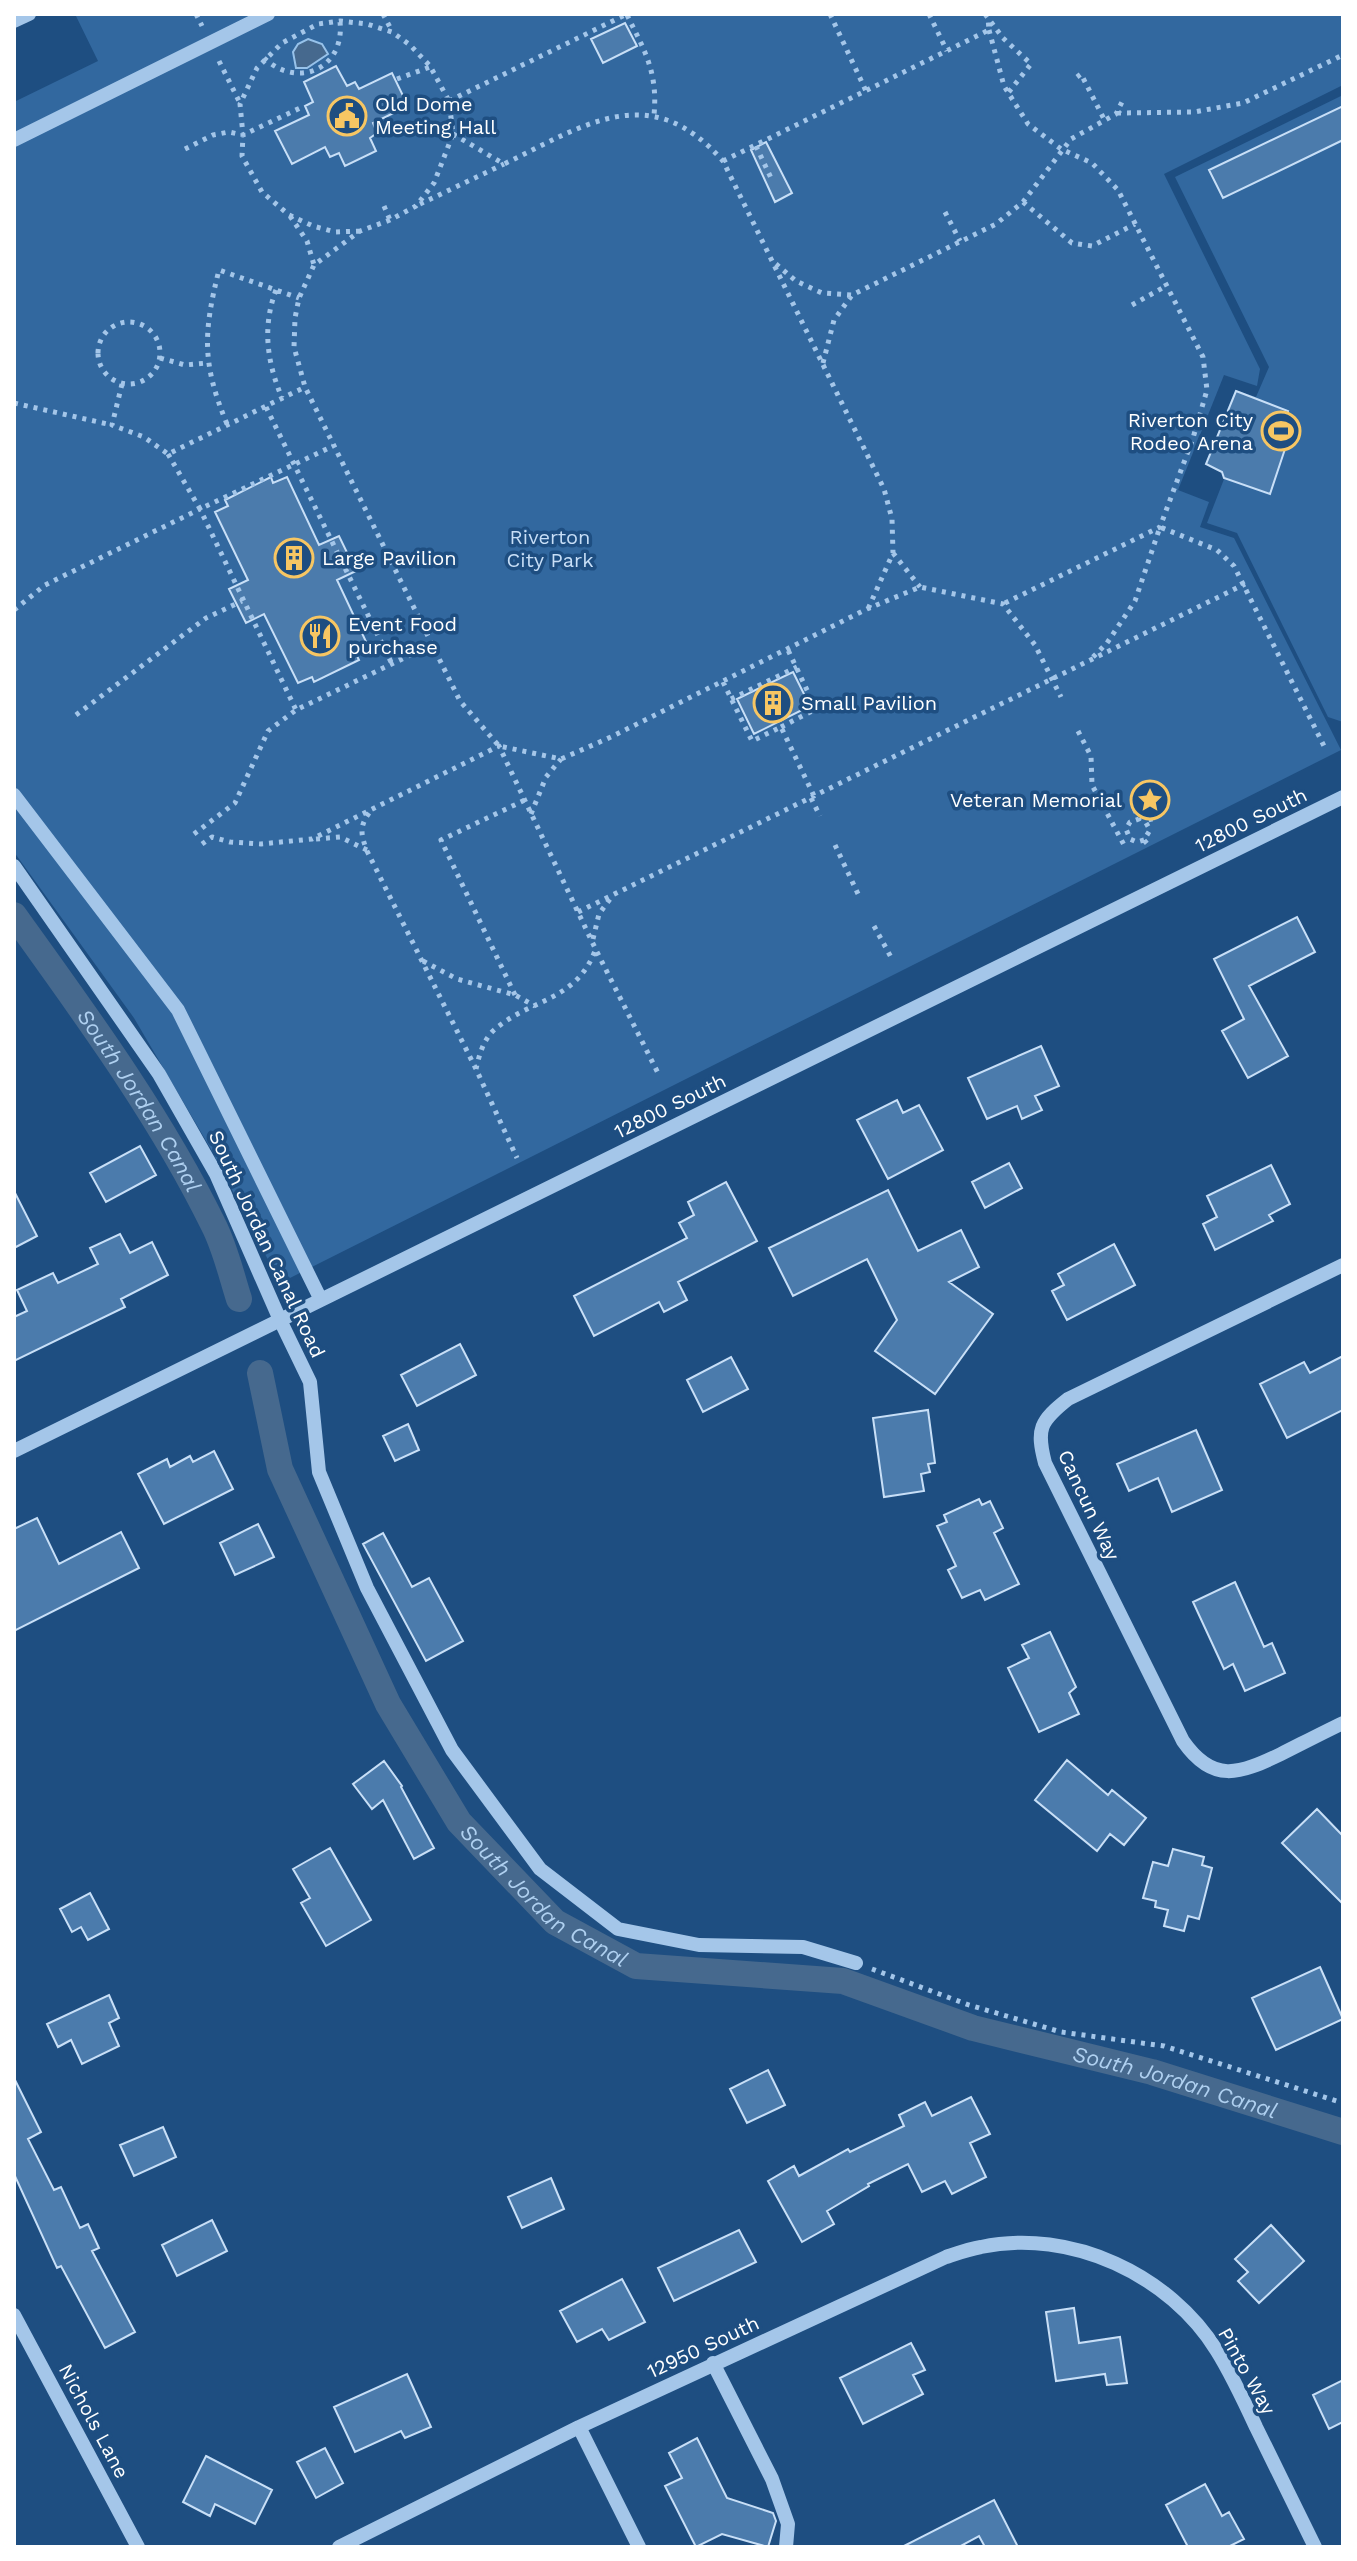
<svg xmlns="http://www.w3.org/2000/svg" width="1357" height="2561" viewBox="0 0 1357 2561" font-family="'Work Sans',sans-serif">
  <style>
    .green { fill: #32689f }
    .water { fill: #46698e; stroke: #97c2ea; stroke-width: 2 }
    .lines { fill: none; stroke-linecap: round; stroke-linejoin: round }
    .canal { stroke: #46698e; stroke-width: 26 }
    .building { fill: #4b7bac; stroke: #c8dff7; stroke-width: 2 }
    .path { stroke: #a4c6e9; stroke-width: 5; stroke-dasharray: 4 6; stroke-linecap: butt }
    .minor { stroke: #a4c6e9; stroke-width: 14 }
    .labels { text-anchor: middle; stroke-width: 7; stroke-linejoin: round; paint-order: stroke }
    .poi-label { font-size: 20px; fill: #fff; stroke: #1e4e81; text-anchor: start }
    .park-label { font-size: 20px; fill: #c8dff7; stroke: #1e4e81 }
    .street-label { font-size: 20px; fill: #fff; stroke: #1e4e81 }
    .water-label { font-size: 22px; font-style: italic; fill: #afd0f0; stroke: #1e4e81 }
  </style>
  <rect width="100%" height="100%" fill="#1e4e81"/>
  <path class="green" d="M 75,14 L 1343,14 L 1343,85 L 1164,174 L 1260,369 L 1257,386 L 1224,375 L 1178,490 L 1209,502 L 1200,527 L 1234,538 L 1341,750 L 280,1283 L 212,1151 L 134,1018 L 14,852 L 14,102 L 98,61 Z
    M 1343,95 L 1343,722 L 1328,717 L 1237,533 L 1207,523 L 1226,474 L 1206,464 L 1235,390 L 1256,397 L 1269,367 L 1175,177 Z"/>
  <path class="water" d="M 308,39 L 322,44 L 328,54 L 307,68 L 296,68 L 293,52 L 298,44 Z"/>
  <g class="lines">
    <g class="canal">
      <path id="s1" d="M 14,915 C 85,1014 159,1114 213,1224 C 225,1247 231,1274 239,1299"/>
      <path id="s2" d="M 260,1373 L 280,1469 L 388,1704 L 459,1822 L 555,1922 L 636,1966 L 843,1981 L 973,2028 L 1152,2072 L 1343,2132"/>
    </g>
  </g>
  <path class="building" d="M 625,23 L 637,46 L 603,63 L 591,39 Z
    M 336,66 L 347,86 L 355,82 L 359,89 L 392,73 L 408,106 L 373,123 L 377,133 L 370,138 L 376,151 L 345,166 L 339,153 L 330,157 L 325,147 L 292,164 L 275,131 L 309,115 L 305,106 L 313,102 L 304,82 Z
    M 1343,106 L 1343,140 L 1223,198 L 1209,170 Z
    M 766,142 L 792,193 L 775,202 L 751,150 Z
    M 1236,391 L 1288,411 L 1279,437 L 1288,440 L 1270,494 L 1224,478 L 1222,472 L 1206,464 Z
    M 271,477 L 273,483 L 287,477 L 319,545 L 339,536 L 356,571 L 337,580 L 369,648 L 356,654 L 359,660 L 314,682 L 312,677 L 298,683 L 264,614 L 246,623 L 229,589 L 248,580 L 215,512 L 228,506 L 225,500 Z
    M 793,672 L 810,706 L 754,734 L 737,699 Z
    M 1297,917 L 1315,952 L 1249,986 L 1288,1056 L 1248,1078 L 1222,1031 L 1244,1019 L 1214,959 Z
    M 1041,1046 L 1059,1086 L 1035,1096 L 1042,1110 L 1022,1119 L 1017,1106 L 987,1119 L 968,1078 Z
    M 897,1100 L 903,1113 L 919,1105 L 943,1150 L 888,1179 L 857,1120 Z
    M 140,1146 L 156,1175 L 106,1202 L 90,1173 Z
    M 1009,1163 L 1022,1188 L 985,1208 L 972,1182 Z
    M 1271,1165 L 1290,1204 L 1269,1215 L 1273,1221 L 1215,1250 L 1203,1224 L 1217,1217 L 1207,1196 Z
    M 726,1182 L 757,1241 L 678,1282 L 687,1300 L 664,1312 L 659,1302 L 594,1336 L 574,1296 L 687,1238 L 679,1223 L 694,1215 L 688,1202 Z
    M 888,1190 L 918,1251 L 961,1230 L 979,1267 L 949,1282 L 993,1314 L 935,1394 L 875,1351 L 897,1320 L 867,1259 L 793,1296 L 769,1248 Z
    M 14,1191 L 37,1236 L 14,1248 Z
    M 120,1234 L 130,1253 L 152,1242 L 168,1275 L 121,1299 L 125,1307 L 14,1361 L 14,1317 L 27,1311 L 17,1290 L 53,1273 L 58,1283 L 98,1264 L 90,1248 Z
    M 1114,1244 L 1135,1285 L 1067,1320 L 1052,1291 L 1064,1285 L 1058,1274 Z
    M 460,1344 L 476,1375 L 417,1406 L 401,1375 Z
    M 1343,1356 L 1343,1410 L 1287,1438 L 1260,1384 L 1304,1362 L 1310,1373 Z
    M 731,1357 L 748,1389 L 703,1412 L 687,1380 Z
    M 928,1410 L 935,1463 L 928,1464 L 930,1472 L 921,1474 L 924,1491 L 884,1497 L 873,1418 Z
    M 408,1424 L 419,1450 L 395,1461 L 383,1436 Z
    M 1196,1430 L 1222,1490 L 1172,1512 L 1158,1478 L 1129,1491 L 1117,1464 Z
    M 214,1451 L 233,1489 L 164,1524 L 138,1474 L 167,1459 L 170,1467 L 190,1456 L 193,1462 Z
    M 979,1499 L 982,1505 L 990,1501 L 1003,1528 L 994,1533 L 1019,1584 L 985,1600 L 980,1590 L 962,1598 L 948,1570 L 956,1566 L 937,1526 L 947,1522 L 944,1515 Z
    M 37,1518 L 59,1564 L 121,1532 L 139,1568 L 14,1631 L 14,1529 Z
    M 258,1524 L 274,1557 L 235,1575 L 220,1543 Z
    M 383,1533 L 412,1587 L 429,1578 L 463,1641 L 426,1661 L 363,1544 Z
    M 1235,1582 L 1264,1647 L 1272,1643 L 1285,1673 L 1245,1691 L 1233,1664 L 1224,1669 L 1193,1602 Z
    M 1050,1632 L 1076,1687 L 1069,1693 L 1079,1714 L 1039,1732 L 1008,1668 L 1029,1658 L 1022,1645 Z
    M 1067,1760 L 1108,1795 L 1112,1790 L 1146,1818 L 1124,1845 L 1110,1834 L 1097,1851 L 1035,1800 Z
    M 384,1761 L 402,1786 L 401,1787 L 434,1848 L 414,1859 L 383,1800 L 372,1809 L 353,1784 Z
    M 1317,1809 L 1343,1836 L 1343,1904 L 1282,1843 Z
    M 330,1848 L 371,1920 L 326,1946 L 301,1903 L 310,1898 L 293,1869 Z
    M 1173,1849 L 1204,1857 L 1202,1865 L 1212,1868 L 1199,1919 L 1188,1916 L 1184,1931 L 1164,1926 L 1168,1910 L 1155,1907 L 1156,1901 L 1143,1898 L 1153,1862 L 1168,1866 Z
    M 90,1893 L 109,1929 L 88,1940 L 81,1927 L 72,1932 L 60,1909 Z
    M 1320,1967 L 1343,2019 L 1276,2050 L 1252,1998 Z
    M 109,1995 L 119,2018 L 109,2023 L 119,2046 L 82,2064 L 71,2040 L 58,2047 L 47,2024 Z
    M 768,2070 L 785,2105 L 747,2123 L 730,2089 Z
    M 14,2078 L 41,2132 L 28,2139 L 54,2190 L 61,2187 L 80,2228 L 88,2224 L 99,2248 L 92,2251 L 135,2332 L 105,2348 L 61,2266 L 57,2268 L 14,2174 Z
    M 971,2097 L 990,2134 L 970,2143 L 986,2177 L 952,2194 L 945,2181 L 922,2192 L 908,2164 L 868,2184 L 869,2186 L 827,2211 L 834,2224 L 802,2242 L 768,2181 L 794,2166 L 799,2176 L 848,2149 L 850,2152 L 904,2126 L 899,2115 L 925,2102 L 932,2116 Z
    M 163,2127 L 176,2157 L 134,2176 L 120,2145 Z
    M 551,2178 L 564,2209 L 522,2228 L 508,2197 Z
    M 212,2220 L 227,2251 L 177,2276 L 162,2245 Z
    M 1271,2225 L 1304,2261 L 1259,2303 L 1238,2281 L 1248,2272 L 1235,2259 Z
    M 739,2230 L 756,2262 L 674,2301 L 658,2268 Z
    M 622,2279 L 645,2322 L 609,2340 L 602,2329 L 577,2342 L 560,2311 Z
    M 1074,2308 L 1079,2343 L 1120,2337 L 1127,2383 L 1107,2385 L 1105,2374 L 1056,2381 L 1046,2312 Z
    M 911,2343 L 925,2370 L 913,2375 L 923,2394 L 863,2424 L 840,2378 Z
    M 407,2374 L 431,2427 L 405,2438 L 401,2431 L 355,2452 L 334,2407 Z
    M 1343,2380 L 1343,2422 L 1329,2429 L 1313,2395 Z
    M 697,2438 L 727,2498 L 773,2513 L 776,2521 L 768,2547 L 722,2534 L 696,2547 L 665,2486 L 682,2478 L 669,2453 Z
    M 325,2448 L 343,2483 L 316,2498 L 297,2462 Z
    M 206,2456 L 272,2490 L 255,2524 L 215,2504 L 210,2516 L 183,2502 Z
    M 1205,2484 L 1222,2516 L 1229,2512 L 1244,2539 L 1228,2547 L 1188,2547 L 1166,2505 Z
    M 994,2500 L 1018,2547 L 985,2547 L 979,2536 L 959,2547 L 902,2547 Z"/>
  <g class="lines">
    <path class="path" d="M 196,14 L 202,26
      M 383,14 L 392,31
      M 830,14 L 866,91
      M 929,14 L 947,51
      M 985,14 L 1003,38 L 1031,64 L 1008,93
      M 627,15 C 645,51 658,73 654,115
      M 989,30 L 1004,86 L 1028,124 L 1061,149 L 1092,163 L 1118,190 L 1203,357 L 1207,390 L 1193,438 L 1160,527 L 1003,604
      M 264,58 C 298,90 345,68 340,22
      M 219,61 L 240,103
      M 1077,77 L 1081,74 L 1104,119
      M 397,79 L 430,67
      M 449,101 L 627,14
      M 1119,111 L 1119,113 L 1194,112 L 1243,103 L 1343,55
      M 453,134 L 504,164 C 585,125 650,78 723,161 L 884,489 L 892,519 L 893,553 L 868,609
      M 756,146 L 771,178
      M 185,149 L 213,135 L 229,132 L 243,135 L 300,108
      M 723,161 L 989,30 L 988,18
      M 1023,202 L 1072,243 L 1092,246 L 1135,224
      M 420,204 L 504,164
      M 384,206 L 390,220
      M 945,212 L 960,241
      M 290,216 L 307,241 L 314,265
      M 360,231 L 335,232 L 313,226 L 289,215 L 262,192 L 242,156 L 243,135 L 240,104 L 257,68 L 282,43 L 318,24 L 340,21 L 367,24 L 392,32 L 410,45 L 430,66 L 449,101 L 453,134 L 434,183 L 416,206 L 390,220 L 360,231 L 314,265 L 299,298 L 295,318 L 294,347 L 305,387 L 460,701 L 499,746 L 561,759 L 611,737 L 867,609 L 920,587 L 1003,604 L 1035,645 L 1061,697
      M 776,264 L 796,281 L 822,293 L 852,295 L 996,224 L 1023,202 L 1071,139 L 1116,114 L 1122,102
      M 276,290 C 262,327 267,362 282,398
      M 1132,305 L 1166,286
      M98 353a31 31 0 1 1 62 0a31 31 0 1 1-62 0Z
      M 160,358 L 185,365 L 207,363
      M 823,363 L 834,320 L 852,295
      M 122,384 L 112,425 L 144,437 L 168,454 L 305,387
      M 14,403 L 112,425
      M 266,407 L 392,664
      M 227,424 C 202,364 203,333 219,270 L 299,298
      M 168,454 L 200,509 L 333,446
      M 893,553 L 920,587
      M 14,610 L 45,585 L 200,509 L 296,710
      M 1093,657 L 1107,643 L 1135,601 L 1160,527 L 1217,550 L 1234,566 L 1324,746
      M 723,682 L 752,741 L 781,727 L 814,796
      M 731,699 L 797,667
      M 76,715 L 206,618 L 242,601
      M 781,727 L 816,709 L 788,650
      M 1078,731 L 1091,756 L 1092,785 L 1124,845 L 1121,847
      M 811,798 L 820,816
      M 369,813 C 359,827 361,835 367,851 L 476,1069 L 517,1158
      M 531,814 L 546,777 L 561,759
      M 194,834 L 235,803 L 268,731 L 296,710 L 431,645
      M 316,839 L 340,837 L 367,850
      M 1144,840 L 1137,842 L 1130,839 L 1126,829 L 1130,822 L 1139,819 L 1134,808 L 1143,791 L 1163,798 L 1155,818 L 1145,821 L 1150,830 L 1144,840 L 1149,846
      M 202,844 L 212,837 L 230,842 L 261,844 L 312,839 L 499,746 L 596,950 L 659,1075
      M 835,845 L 859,896
      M 578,912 L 1245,584
      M 874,926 L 892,959
      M 593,939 L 599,914 L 613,895
      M 423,961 L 457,979 L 515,995 L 535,1006
      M 515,995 L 441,840 L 525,800
      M 476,1069 C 479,1056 483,1040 494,1030 C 531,998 575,1002 595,951
      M 872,1969 L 969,2005 L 1061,2032 L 1164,2046 L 1343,2103"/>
    <path class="minor" d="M 14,21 L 29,14
      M 14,140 L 268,14
      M 14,795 L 178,1010 L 321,1300
      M 14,866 L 159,1074 L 216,1174 L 280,1320 L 310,1382 L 319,1472 L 367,1588 L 452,1750 L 540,1869 L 618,1929 L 699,1945 L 803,1947 L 856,1963
      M 1343,1265 L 1068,1399 C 1040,1421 1036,1429 1045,1463 L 1183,1741 C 1213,1784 1239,1774 1281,1754 C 1301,1744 1322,1733 1343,1723
      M 14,1451 L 1343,797
      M 14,2315 L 138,2547
      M 713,2363 L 772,2479 L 788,2524 L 786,2547
      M 579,2427 L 639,2547
      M 339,2547 L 579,2427 L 946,2257 C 958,2253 969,2249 981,2247 C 1071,2228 1170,2275 1217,2351 C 1232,2375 1244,2401 1256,2427 C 1276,2467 1295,2507 1315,2547"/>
  </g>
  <defs>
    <symbol id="civic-ring" viewBox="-11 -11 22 22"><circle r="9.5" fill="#1e4e81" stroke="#f7c663" stroke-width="1.5"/><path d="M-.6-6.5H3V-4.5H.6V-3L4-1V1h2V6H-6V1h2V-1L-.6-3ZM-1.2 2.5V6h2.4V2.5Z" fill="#f7c663"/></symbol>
    <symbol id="stadium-ring" viewBox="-11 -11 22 22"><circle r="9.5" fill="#1e4e81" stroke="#f7c663" stroke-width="1.5"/><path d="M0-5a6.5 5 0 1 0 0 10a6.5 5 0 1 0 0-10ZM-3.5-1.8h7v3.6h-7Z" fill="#f7c663"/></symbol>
    <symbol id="building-ring" viewBox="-11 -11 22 22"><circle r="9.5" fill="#1e4e81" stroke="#f7c663" stroke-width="1.5"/><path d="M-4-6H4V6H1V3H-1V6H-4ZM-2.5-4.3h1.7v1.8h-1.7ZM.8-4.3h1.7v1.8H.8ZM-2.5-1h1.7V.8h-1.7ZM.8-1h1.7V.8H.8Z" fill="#f7c663"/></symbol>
    <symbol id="restaurant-ring" viewBox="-11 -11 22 22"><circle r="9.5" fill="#1e4e81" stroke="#f7c663" stroke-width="1.5"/><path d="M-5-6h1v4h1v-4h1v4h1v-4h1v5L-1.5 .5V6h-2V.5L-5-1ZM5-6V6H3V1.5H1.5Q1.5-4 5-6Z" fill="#f7c663"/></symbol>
    <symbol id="sight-ring" viewBox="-11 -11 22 22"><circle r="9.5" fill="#1e4e81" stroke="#f7c663" stroke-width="1.5"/><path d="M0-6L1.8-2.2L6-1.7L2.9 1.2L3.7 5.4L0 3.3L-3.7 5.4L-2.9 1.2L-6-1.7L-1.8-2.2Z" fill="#f7c663"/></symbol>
  </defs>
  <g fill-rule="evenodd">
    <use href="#civic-ring" x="325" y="94" width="44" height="44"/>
    <use href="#stadium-ring" x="1259" y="409" width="44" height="44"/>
    <use href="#building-ring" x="272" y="536" width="44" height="44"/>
    <use href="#restaurant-ring" x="298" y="614" width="44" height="44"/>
    <use href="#building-ring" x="751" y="681" width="44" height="44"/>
    <use href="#sight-ring" x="1128" y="778" width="44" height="44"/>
  </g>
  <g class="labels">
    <g class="poi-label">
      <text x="375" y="111">Old Dome<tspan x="375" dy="23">Meeting Hall</tspan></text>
      <text x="1253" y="427" text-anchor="end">Riverton City<tspan x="1253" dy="23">Rodeo Arena</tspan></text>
      <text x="322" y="565">Large Pavilion</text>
      <text x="348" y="631">Event Food<tspan x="348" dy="23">purchase</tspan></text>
      <text x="801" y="710">Small Pavilion</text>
      <text x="1122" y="807" text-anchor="end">Veteran Memorial</text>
    </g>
    <g class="park-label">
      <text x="550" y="544">Riverton<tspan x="550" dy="23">City Park</tspan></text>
    </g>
    <g class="street-label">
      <text transform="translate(1251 820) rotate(-26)" y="7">12800 South</text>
      <text transform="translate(670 1106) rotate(-26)" y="7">12800 South</text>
      <text transform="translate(267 1244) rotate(65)" y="7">South Jordan Canal Road</text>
      <text transform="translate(1089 1505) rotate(65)" y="7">Cancun Way</text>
      <text transform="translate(703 2347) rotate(-25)" y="7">12950 South</text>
      <text transform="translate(1247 2371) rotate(61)" y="7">Pinto Way</text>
      <text transform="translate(94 2421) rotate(62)" y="7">Nichols Lane</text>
    </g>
    <g class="water-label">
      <text dy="8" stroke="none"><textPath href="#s1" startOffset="224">South Jordan Canal</textPath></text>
      <text dy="8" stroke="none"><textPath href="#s2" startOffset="608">South Jordan Canal</textPath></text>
      <text dy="8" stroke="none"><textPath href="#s2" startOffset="1280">South Jordan Canal</textPath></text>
    </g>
  </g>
  <rect width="1357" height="2561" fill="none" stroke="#ffffff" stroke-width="32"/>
</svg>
